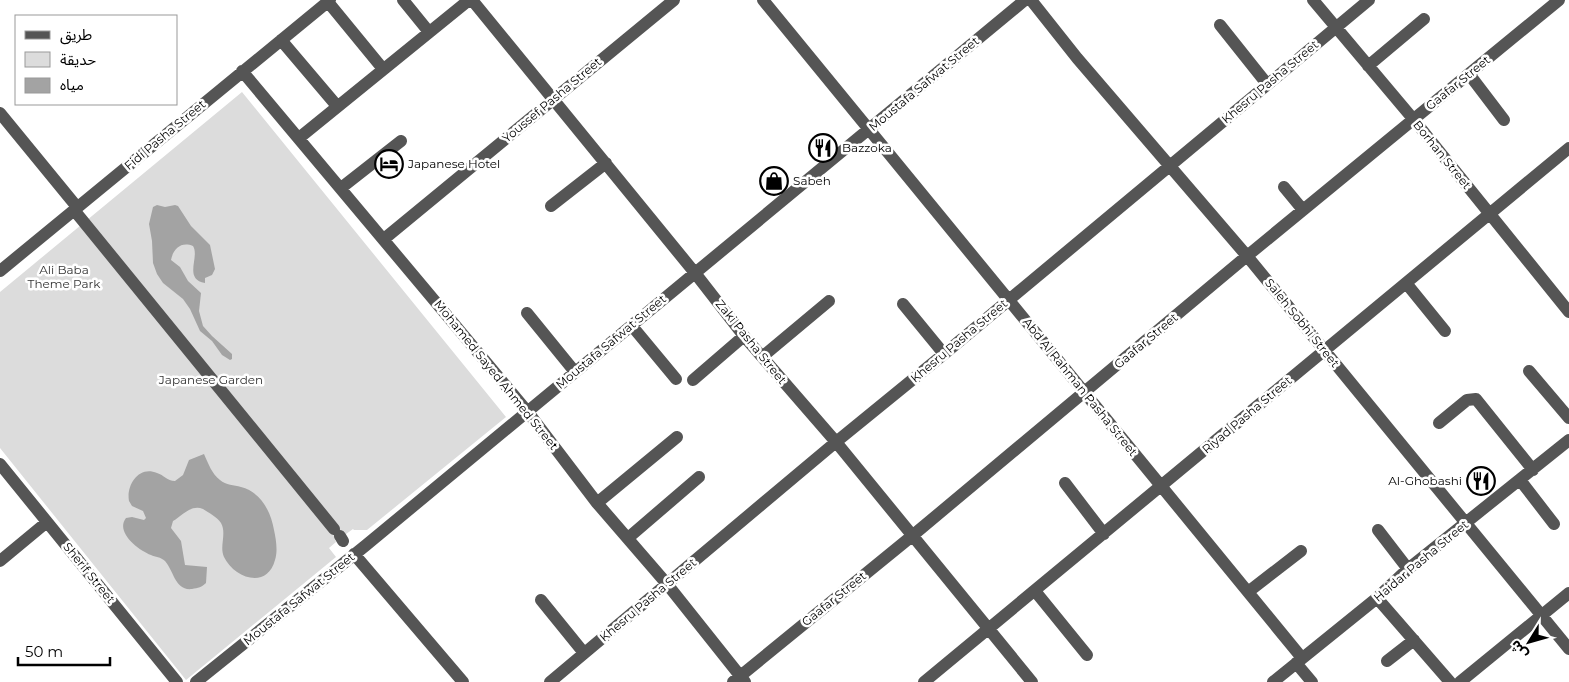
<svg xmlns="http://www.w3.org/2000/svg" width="1569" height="682" viewBox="0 0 1569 682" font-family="Montserrat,'Noto Sans Arabic',sans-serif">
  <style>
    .green { fill: #dcdcdc }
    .water { fill: #a3a3a3 }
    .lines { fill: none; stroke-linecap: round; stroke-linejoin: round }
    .minor { stroke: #555; stroke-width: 12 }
    .labels { text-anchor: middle; stroke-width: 5; stroke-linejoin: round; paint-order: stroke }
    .street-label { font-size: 12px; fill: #000; stroke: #fff }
    .poi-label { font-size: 12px; fill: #000; stroke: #fff; text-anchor: start }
    .park-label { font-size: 12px; fill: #333; stroke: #fff }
  </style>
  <rect width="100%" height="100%" fill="#fff"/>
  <path class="green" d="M 242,92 L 506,417 L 367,530 L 354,530 L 353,529 L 346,534 L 344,532 L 335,540 L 336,542 L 329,548 L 336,557 L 186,680 L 0,448 L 0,292 Z"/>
  <path class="water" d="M 157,205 L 165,207 L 175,205 L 178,206 L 191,226 L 210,245 L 215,269 L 212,275 L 205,278 L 205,283 C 183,279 200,257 193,246 C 181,241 173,249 171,260 L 180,267 L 188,281 L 201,293 L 199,311 L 203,326 L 212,336 L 232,354 L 232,359 L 230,360 L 222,355 L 212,341 L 200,331 L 190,309 L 183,299 L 163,283 L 157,274 L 153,263 L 152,241 L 149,224 L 153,207 Z
    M 204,454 C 208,463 212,474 220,480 C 226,485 234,485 241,487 C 261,492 271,512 274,530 C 276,539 278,551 275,560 C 267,590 234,578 224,557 C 219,546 227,534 221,523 C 217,517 209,513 203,509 C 191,504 182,516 173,521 L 171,528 L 181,541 L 185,565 L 207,567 L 206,583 C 202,587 198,588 192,589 C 175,591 174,571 165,561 C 161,557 155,557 151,555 C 138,550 115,532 126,518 L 132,517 L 144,520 L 146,518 L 143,511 L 132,506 L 129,501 C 126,485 139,465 157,473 C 164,475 167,481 175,481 L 183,475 L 189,460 Z"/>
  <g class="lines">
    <path class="minor" d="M 403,0 L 429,32
      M 472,0 L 695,273 L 744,336 L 836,442 L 1032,682
      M 763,0 L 1302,658
      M 1031,0 L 1077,58 L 1247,256 L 1569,649
      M 1313,0 L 1414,120 L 1569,312
      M 328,2 L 383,69
      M 1220,25 L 1267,84
      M 281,40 L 337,106
      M 1368,66 L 1424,19
      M 242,71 L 527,411 L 597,503 L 667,584 L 745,682
      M 1469,74 L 1504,120
      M 0,113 L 77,207
      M 299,138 L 469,0
      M 1284,187 L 1303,210
      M 341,188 L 401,141
      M 551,206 L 606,163
      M 74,210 L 334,529
      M 384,239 L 674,0
      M 0,271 L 330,0
      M 1406,283 L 1445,331
      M 903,304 L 944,354
      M 527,313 L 575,372
      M 632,326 L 676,379
      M 762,357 L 829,301
      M 1529,371 L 1569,418
      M 693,380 L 744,336
      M 1439,423 L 1467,400 L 1476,399 L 1533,470
      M 0,464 L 177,682
      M 1520,480 L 1554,524
      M 1065,483 L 1104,534
      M 597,503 L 677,437
      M 1378,530 L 1408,569
      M 340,536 L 343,541
      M 628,538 L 699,477
      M 354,554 L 463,682
      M 0,561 L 47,522
      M 1035,591 L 1087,655
      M 1248,592 L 1301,551
      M 1377,598 L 1450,682
      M 541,600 L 584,653
      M 1387,661 L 1414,640
      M 1296,663 L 1312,682
      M 196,682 L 365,546 L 1025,0
      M 550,682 L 836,442 L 944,354 L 1369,0
      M 733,682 L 912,536 L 1247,256 L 1559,0
      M 924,682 L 1569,148
      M 1273,682 L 1377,598 L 1408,569 L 1569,440
      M 1460,682 L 1569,593"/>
  </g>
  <defs>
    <symbol id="restaurant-ring" viewBox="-11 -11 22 22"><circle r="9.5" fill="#fff" stroke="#000" stroke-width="1.5"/><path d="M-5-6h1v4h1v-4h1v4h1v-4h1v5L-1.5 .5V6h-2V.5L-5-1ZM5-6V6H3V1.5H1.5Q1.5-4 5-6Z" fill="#000"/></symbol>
    <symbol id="hotel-ring" viewBox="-11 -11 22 22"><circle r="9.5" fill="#fff" stroke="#000" stroke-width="1.5"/><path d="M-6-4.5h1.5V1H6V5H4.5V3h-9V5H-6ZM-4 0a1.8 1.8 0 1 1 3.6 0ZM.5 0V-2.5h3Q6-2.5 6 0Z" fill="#000"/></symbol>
    <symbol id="shop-ring" viewBox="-11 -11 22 22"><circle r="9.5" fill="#fff" stroke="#000" stroke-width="1.5"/><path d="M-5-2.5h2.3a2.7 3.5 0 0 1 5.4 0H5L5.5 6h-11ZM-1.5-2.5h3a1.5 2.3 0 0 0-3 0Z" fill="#000"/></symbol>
  </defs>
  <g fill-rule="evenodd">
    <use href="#restaurant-ring" x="807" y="132" width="32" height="32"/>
    <use href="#hotel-ring" x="373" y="148" width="32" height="32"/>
    <use href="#shop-ring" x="758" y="165" width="32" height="32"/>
    <use href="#restaurant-ring" x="1465" y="465" width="32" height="32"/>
  </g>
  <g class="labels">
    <g class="street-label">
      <text transform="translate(1270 82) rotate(-40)" y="4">Khesru Pasha Street</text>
      <text transform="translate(1458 83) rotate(-39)" y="4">Gaafar Street</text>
      <text transform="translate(924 84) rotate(-40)" y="4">Moustafa Safwat Street</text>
      <text transform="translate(552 100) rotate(-40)" y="4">Youssef Pasha Street</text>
      <text transform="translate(165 135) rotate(-40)" y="4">Fidi Pasha Street</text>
      <text transform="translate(1442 155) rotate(51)" y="4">Borhan Street</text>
      <text transform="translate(1302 323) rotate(51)" y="4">Saleh Sobhi Street</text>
      <text transform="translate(959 341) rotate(-40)" y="4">Khesru Pasha Street</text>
      <text transform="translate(1146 341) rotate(-40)" y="4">Gaafar Street</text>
      <text transform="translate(611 342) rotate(-40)" y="4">Moustafa Safwat Street</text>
      <text transform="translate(751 342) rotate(51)" y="4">Zaki Pasha Street</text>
      <text transform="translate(496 375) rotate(51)" y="4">Mohamed Sayed Ahmed Street</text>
      <text transform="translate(1080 387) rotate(51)" y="4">Abd Al Rahman Pasha Street</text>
      <text transform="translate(1247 415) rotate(-40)" y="4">Riyad Pasha Street</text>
      <text transform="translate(1421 561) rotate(-40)" y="4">Haidar Pasha Street</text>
      <text transform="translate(89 573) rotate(51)" y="4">Sherif Street</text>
      <text transform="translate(299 599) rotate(-39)" y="4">Moustafa Safwat Street</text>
      <text transform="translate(834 599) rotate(-39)" y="4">Gaafar Street</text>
      <text transform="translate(648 600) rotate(-40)" y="4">Khesru Pasha Street</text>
    </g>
    <g class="poi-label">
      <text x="842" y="152">Bazzoka</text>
      <text x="408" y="168">Japanese Hotel</text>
      <text x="793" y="185">Sabeh</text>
      <text x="1462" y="485" text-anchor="end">Al-Ghobashi</text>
    </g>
    <g class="park-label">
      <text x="64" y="274">Ali Baba<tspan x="64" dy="14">Theme Park</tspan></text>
      <text x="211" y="384">Japanese Garden</text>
    </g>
  </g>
  <rect x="15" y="15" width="162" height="90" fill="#ffffff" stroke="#999999"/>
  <rect x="25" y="31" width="25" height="8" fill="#555555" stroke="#999999"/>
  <text x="60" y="40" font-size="15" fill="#000000">طريق</text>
  <rect x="25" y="52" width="25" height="15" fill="#dcdcdc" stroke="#999999"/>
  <text x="60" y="65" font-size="15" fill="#000000">حديقة</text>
  <rect x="25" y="78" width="25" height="15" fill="#a3a3a3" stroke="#999999"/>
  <text x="60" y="90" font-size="15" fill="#000000">مياه</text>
  <g transform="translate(1529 642) rotate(233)" stroke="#ffffff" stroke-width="4" paint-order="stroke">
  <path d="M0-4L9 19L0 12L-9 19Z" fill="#000000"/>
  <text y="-8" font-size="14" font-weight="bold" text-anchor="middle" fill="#000000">ش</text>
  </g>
  <path d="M18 657v8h92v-8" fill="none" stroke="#000000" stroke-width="2.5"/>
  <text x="25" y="657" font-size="15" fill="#000000" stroke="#ffffff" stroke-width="4" paint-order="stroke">50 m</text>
</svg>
